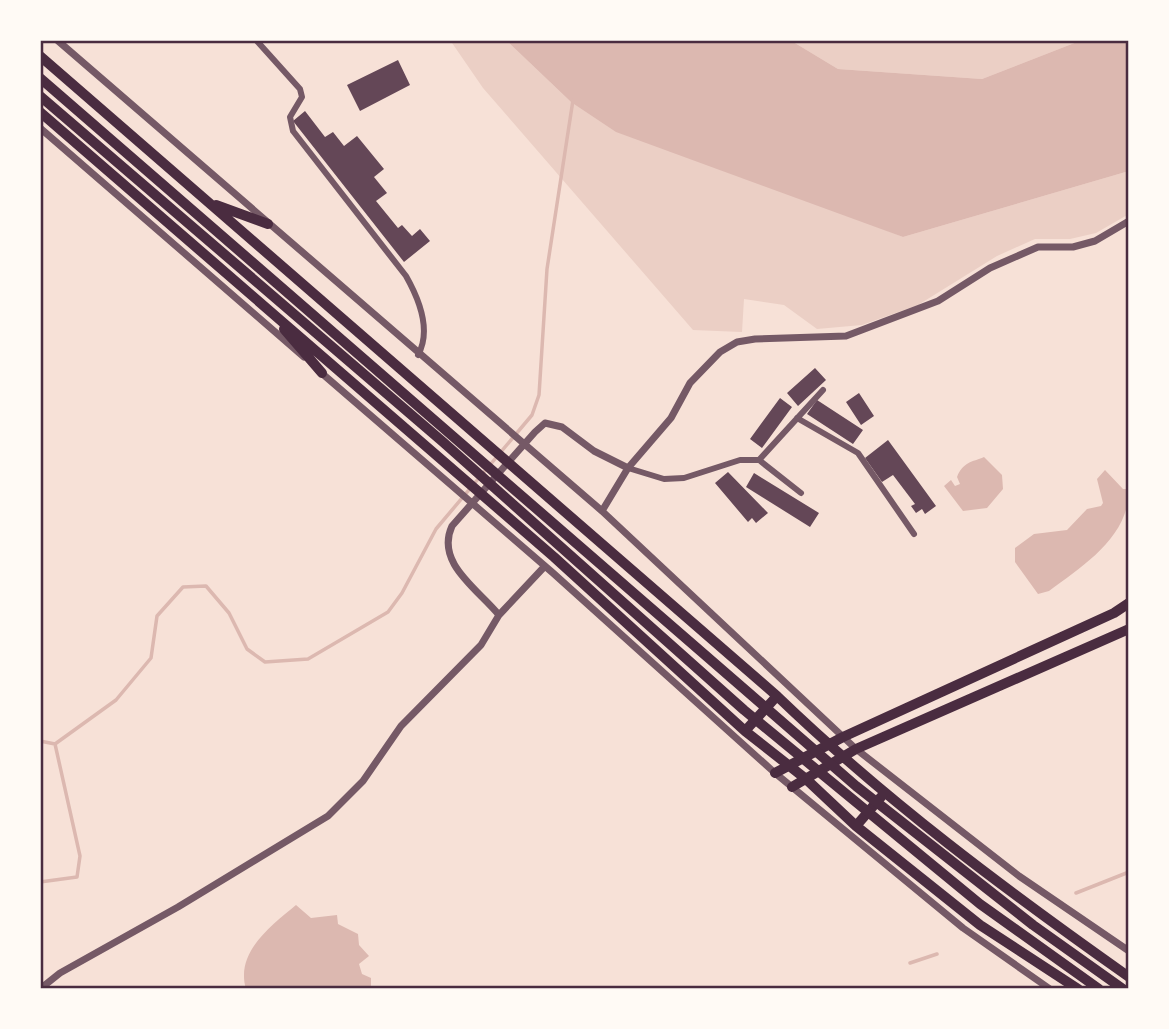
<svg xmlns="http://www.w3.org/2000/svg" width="1169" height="1029" viewBox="0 0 1169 1029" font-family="'DejaVu Sans',sans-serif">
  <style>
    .green { fill: #ebcfc5 }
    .water { fill: #dcb8b0 }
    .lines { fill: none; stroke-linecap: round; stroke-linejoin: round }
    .stream { stroke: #dcb8b0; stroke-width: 3.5 }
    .building { fill: #644757 }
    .minor { stroke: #755966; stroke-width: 6 }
    .tertiary { stroke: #755966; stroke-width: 7 }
    .primary { stroke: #4a2c40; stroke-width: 10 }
    .trunk { stroke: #4a2c40; stroke-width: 10 }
    .neatline { fill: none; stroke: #4a2c40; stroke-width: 2.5 }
  </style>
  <rect width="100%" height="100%" fill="#f7e1d7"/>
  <path class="green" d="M 450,40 L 506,40 L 571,102 L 903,237 L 1129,171 L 1129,214 L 1096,233 L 1070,239 L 1035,239 L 997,256 L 918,305 L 862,325 L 817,329 L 784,305 L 744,299 L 742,332 L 693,330 L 483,88 Z
    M 790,40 L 1082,40 L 982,79 L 838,69 Z"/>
  <path class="water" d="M 506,40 L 790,40 L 838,69 L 982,79 L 1082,40 L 1129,40 L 1129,171 L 903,237 L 616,132 L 571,102 Z
    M 984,457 L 1002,475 L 1003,489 L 987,508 L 963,511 L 944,486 L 951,480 L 955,486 L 960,484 L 957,477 C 963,462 972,462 984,457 Z
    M 1105,470 L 1123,489 L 1129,489 C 1129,537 1084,565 1049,591 L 1038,594 L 1015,562 L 1015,548 L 1034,534 L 1067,530 L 1087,509 L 1101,506 L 1103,503 L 1097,479 Z
    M 296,905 L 311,918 L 337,915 L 338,924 L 358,934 L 359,945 L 369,956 L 359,964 L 362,974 L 371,978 L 371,988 L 246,989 C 235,952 271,926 296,905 Z"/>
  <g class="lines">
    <path class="stream" d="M 40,741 L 55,744 L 116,700 L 151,658 L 157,616 L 183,587 L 206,586 L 229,613 L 247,649 L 265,662 L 308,659 L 388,612 L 402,593 L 436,529 L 532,415 L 539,395 L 547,269 L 573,100
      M 40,882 L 77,877 L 80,856 L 55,744
      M 1076,893 L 1129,872
      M 910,963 L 937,954"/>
  </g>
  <path class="building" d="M 398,60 L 410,85 L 360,111 L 347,85 Z
    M 305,111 L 325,137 L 333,132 L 344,146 L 357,136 L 384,169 L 374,177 L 387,193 L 376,201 L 398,228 L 402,225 L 412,236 L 420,229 L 430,241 L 404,262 L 293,121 Z
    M 815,368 L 826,380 L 798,406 L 787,393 Z
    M 859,393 L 874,416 L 861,425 L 846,402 Z
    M 780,398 L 792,407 L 762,448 L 750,439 Z
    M 817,400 L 863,430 L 853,444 L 807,414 Z
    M 888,440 L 936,506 L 925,514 L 922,509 L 916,513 L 911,506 L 915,504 L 893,475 L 882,482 L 865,458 Z
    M 728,472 L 768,513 L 756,523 L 752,518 L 748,522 L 715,483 Z
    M 754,473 L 819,513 L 810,527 L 746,487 Z"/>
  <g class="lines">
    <path class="minor" d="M 256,40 L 300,89 L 302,97 L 290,117 L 293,131 L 406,276 C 419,299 432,330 418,355
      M 797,418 L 858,453 L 914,534
      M 759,460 L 823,390
      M 628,468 L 664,479 L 684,478 L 740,460 L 759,460 L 801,493"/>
    <path class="tertiary" d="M 57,40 L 602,511 L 856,749 L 1019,876 L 1129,951
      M 40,128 L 304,357
      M 318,370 L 553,573 L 775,773 L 963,928 L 1050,989
      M 602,511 L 628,468 L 671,418 L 690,383 L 720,352 L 737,342 L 755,339 L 846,336 L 938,301 L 990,268 L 1038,247 L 1073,247 L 1095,241 L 1129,221
      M 499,615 C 478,589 435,563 452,526 L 535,432 L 545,423 L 562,427 L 594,451 L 628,468
      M 40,989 L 60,973 L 178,907 L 328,816 L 363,781 L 401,726 L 481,645 L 499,615 L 545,566"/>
    <path class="primary" d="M 40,56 L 777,696 C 886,801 1006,890 1129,977
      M 40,112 L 554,557 L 745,731 L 806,779 L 856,826 L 980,925 L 1078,989
      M 216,205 L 268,224
      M 284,329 L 322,373
      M 745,731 L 777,696
      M 775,773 L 843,737 L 1114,613 L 1129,603
      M 792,787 L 856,749 L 1129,629
      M 856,826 L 881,797"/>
    <path class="trunk" d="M 40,78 L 856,786 L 1033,925 L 1123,989
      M 40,96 L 443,442 L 744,710 L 980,904 L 1099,989"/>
  </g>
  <rect width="1169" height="1029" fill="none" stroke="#fffaf5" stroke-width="84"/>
  <rect x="42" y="42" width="1085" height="945" class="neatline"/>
</svg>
